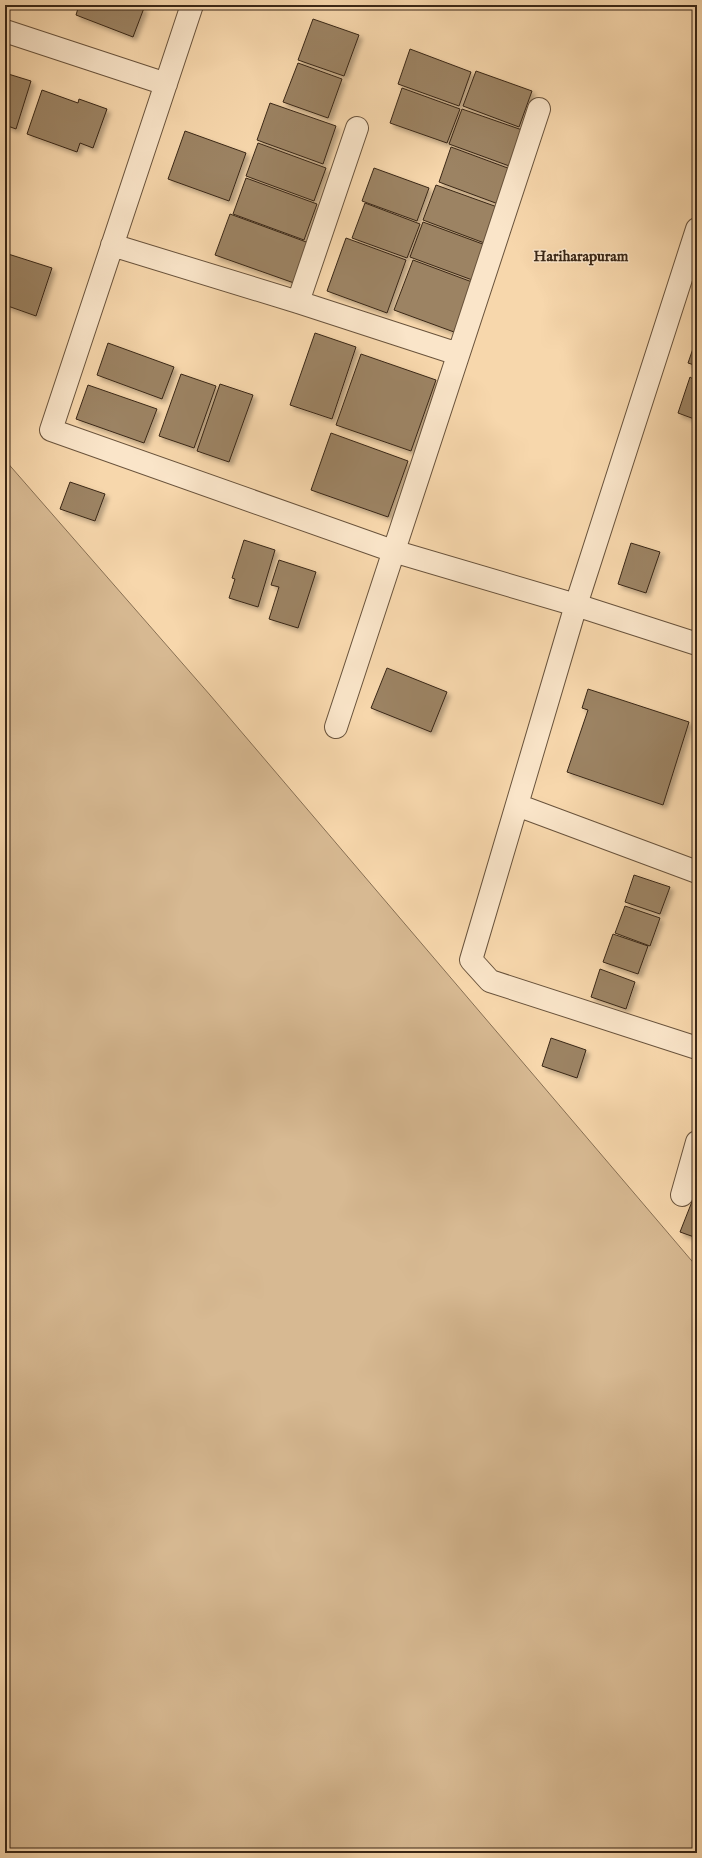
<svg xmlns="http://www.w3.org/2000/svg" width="702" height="1858" viewBox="0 0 702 1858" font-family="'IM FELL English',serif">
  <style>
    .green { fill: #d7b992; stroke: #887054 }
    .building { fill: #9c8364; stroke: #3a2716; filter: url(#shadow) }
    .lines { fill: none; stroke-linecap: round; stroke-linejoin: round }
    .minor-casing { stroke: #69533c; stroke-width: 24 }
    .minor { stroke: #fae5c9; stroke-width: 22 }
    .labels { text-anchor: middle; stroke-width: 3; stroke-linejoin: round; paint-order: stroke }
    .neighbourhood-label { font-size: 15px; font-weight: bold; fill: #3a2716; stroke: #fae5c9 }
  </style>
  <defs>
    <filter id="shadow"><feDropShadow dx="3.5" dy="3.5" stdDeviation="2" flood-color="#0004"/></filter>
  </defs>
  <rect width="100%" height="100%" fill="#f7d7ac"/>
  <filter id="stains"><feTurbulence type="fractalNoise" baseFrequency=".005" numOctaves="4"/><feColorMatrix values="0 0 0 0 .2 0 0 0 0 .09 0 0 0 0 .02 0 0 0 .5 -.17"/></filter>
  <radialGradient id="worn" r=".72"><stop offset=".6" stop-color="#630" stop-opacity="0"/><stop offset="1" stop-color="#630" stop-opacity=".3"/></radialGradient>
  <path class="green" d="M 5,460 L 210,695 L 697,1267 L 697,1853 L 5,1853 Z"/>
  <path class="building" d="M 79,5 L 135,5 L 144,8 L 133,37 L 76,15 Z
    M 313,19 L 359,35 L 344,76 L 298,60 Z
    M 410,49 L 471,72 L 459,106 L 398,84 Z
    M 298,63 L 342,79 L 328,118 L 283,102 Z
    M 476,71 L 532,91 L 519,127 L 463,106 Z
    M 5,73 L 31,81 L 16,129 L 5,125 Z
    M 402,88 L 460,109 L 447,143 L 390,123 Z
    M 42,90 L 78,103 L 79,99 L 107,109 L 93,148 L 80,143 L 77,152 L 27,134 Z
    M 270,103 L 336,126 L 323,164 L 257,140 Z
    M 462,109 L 525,131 L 512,167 L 449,144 Z
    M 185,131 L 246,153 L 229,201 L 168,179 Z
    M 258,143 L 326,168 L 314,201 L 246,176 Z
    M 451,147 L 513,170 L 501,205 L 439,182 Z
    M 374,168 L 429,188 L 417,221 L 362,201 Z
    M 246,178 L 317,204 L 304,240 L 233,214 Z
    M 436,185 L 500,208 L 487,244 L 423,220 Z
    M 365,203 L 420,224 L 407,258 L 352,238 Z
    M 230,214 L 309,243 L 294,283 L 215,255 Z
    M 423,222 L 488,246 L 475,281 L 410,257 Z
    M 346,238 L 406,260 L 387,313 L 327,291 Z
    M 5,253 L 52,268 L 36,316 L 5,305 Z
    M 413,260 L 472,282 L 454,332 L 394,310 Z
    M 315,333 L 356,347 L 332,419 L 290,405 Z
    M 697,337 L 697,366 L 688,363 Z
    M 108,343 L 174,367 L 162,399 L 97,375 Z
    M 361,354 L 436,380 L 411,451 L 336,425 Z
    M 697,368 L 697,420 L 678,413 L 690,377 L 693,379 Z
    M 181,374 L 216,386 L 194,448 L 159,436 Z
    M 220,384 L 253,395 L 229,462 L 197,451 Z
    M 88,385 L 157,409 L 144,443 L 76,419 Z
    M 331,433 L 408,461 L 388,517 L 311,490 Z
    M 70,482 L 105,494 L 95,521 L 60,509 Z
    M 244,540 L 275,550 L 258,607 L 229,598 L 235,579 L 232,578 Z
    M 631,543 L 660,552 L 646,593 L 618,584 Z
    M 279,560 L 316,572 L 298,628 L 269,619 L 279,587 L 271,585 Z
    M 387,668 L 447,692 L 431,732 L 371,708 Z
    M 588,689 L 689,722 L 663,805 L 567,772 L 588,710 L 582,708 Z
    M 634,875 L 670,887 L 660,914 L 625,902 Z
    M 625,906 L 660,918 L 650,946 L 615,933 Z
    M 613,934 L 648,946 L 638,974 L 603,962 Z
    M 600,969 L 635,982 L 626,1009 L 591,997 Z
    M 551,1038 L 586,1050 L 577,1078 L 542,1066 Z
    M 693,1199 L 697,1200 L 697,1238 L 680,1232 Z"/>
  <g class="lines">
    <defs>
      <path id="minor" d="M 192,5 L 51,430 L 393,551 L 576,605 L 697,644
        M 5,31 L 166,84
        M 697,229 L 576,605 L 471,960 L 490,981 L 697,1048
        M 112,245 L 298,302 L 458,354
        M 298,302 L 357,128
        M 336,727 L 539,109
        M 517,805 L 697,872
        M 682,1195 L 697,1142"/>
    </defs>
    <use href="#minor" class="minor-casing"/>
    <use href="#minor" class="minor"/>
  </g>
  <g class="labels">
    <g class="neighbourhood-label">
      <text x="581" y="261">Hariharapuram</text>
    </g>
  </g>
  <rect width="702" height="1858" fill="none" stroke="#f7d7ac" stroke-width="20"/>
  <rect x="6" y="6" width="690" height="1846" fill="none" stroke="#3a2716" stroke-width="2"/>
  <rect x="10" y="10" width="682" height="1838" fill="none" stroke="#3a2716"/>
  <rect width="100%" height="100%" filter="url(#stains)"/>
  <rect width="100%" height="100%" fill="url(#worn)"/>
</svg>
